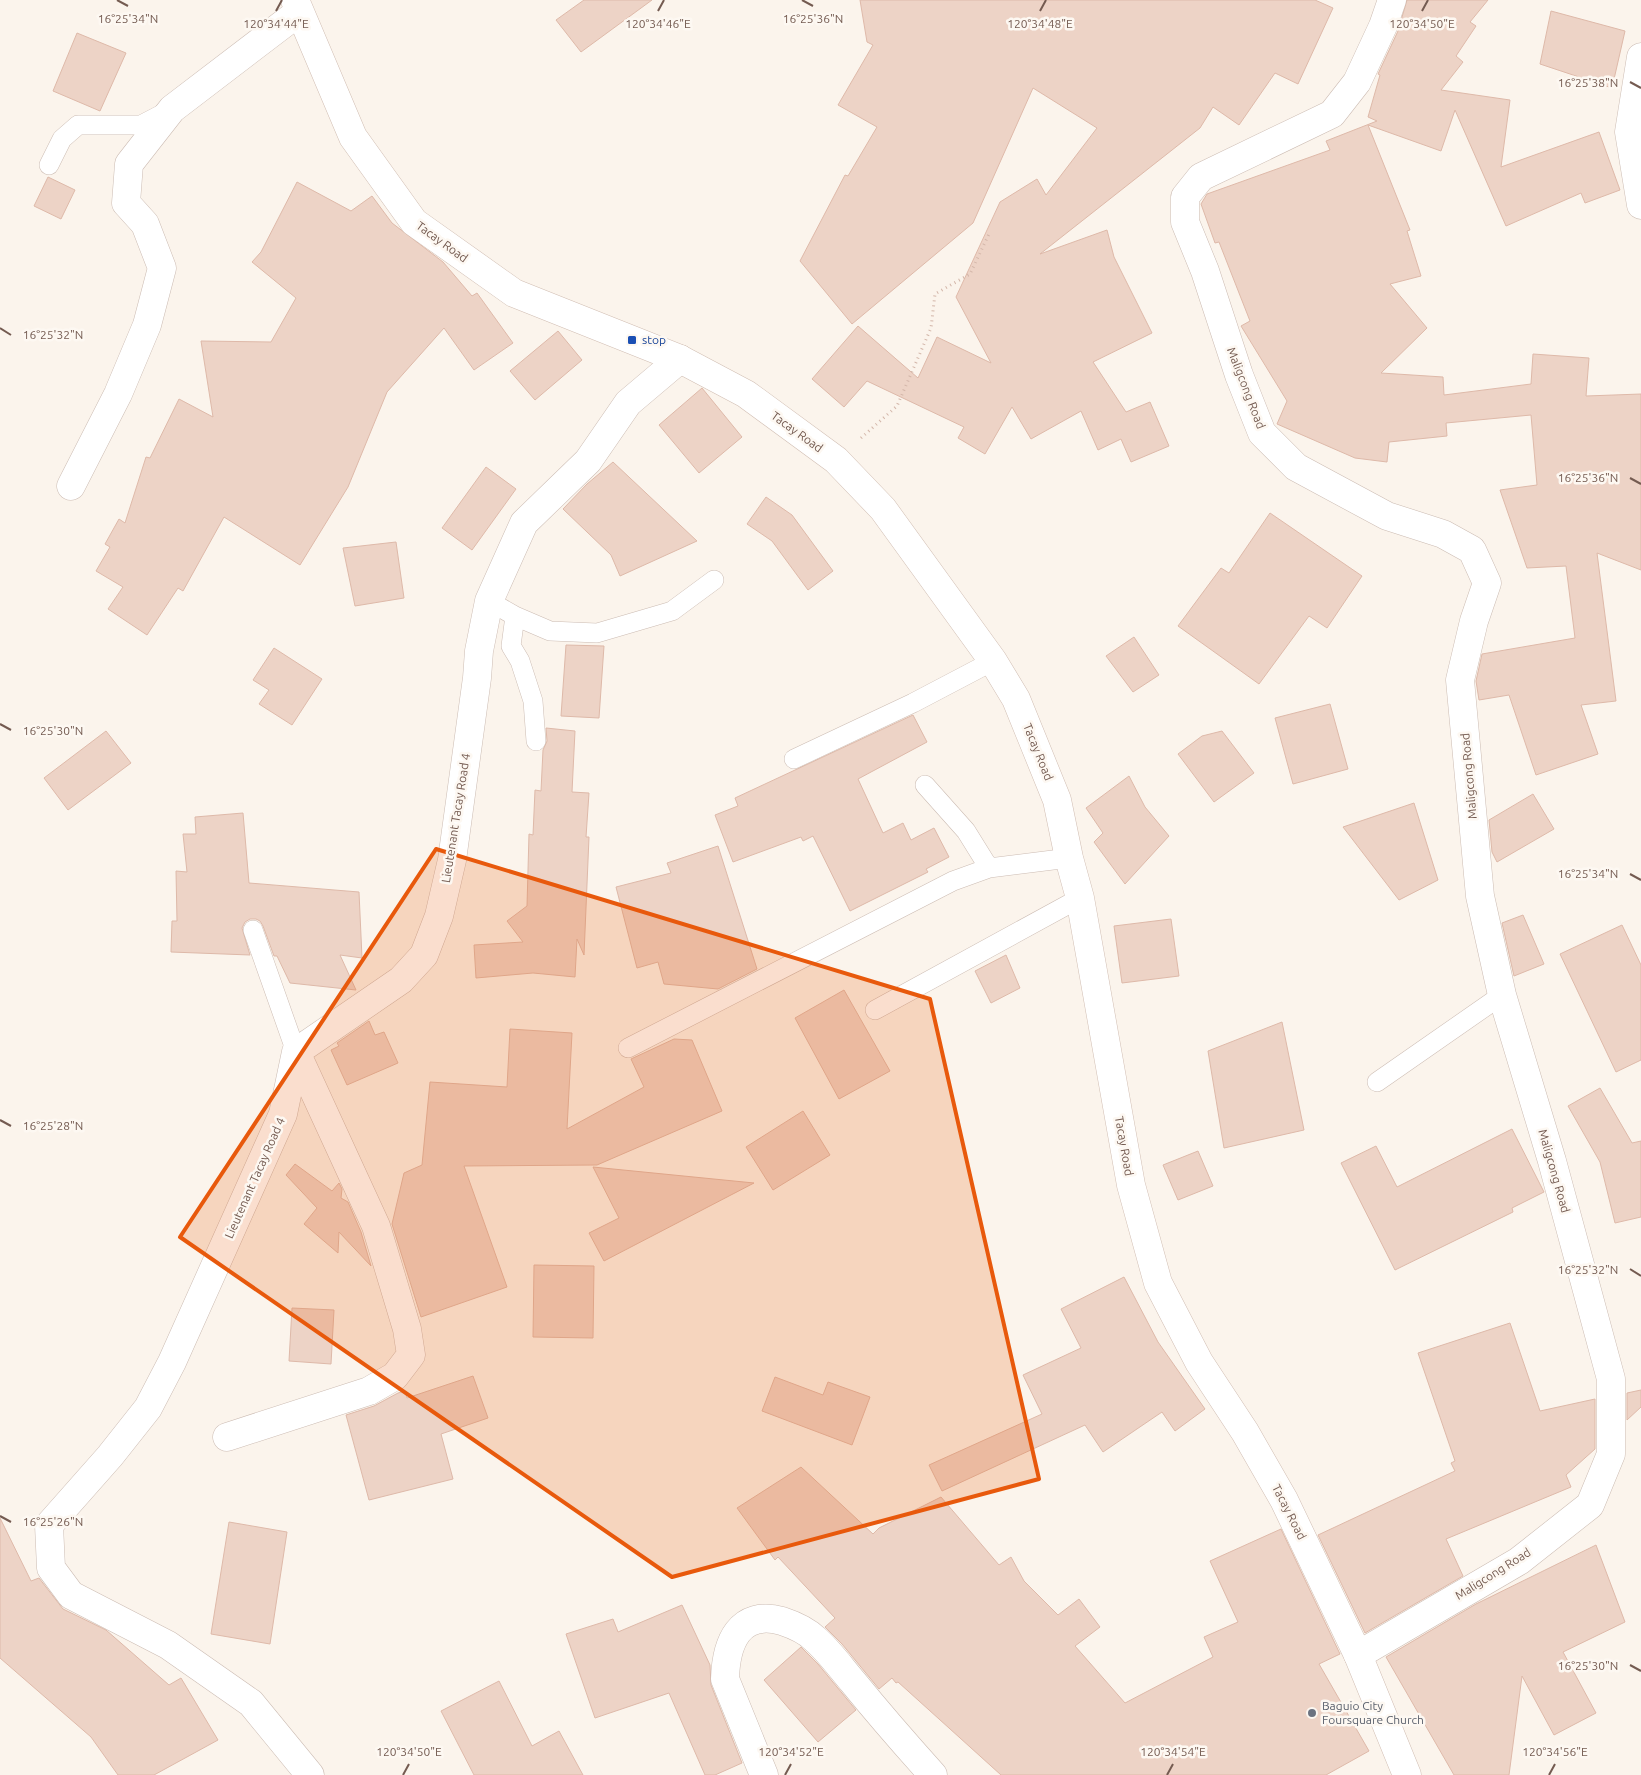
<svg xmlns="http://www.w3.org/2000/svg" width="1641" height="1775" viewBox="0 0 1641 1775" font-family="Ubuntu,sans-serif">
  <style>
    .building { fill: #edd3c6; stroke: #deb9a9 }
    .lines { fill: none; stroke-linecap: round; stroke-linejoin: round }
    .lane-casing { stroke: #ccbcb3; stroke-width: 20 }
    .street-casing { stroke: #ccbcb3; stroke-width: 29 }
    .secondary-casing { stroke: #d1beb3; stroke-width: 29 }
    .path { stroke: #d3b6a9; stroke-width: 3; stroke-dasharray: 1 4; stroke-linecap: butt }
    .lane { stroke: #fff; stroke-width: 19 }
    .street { stroke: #fff; stroke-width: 28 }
    .secondary { stroke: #fff; stroke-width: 28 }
    .marked { fill: #e8590c; fill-opacity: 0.2; stroke: #e8590c; stroke-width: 4; stroke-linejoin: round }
    .ticks { fill: none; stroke: #745b51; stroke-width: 2 }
    .transit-dot { fill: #1a4fb4; stroke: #fdf8f2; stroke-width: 2 }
    .worship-dot { fill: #6b7280; stroke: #fdf8f2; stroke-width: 2 }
    .labels { text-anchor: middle; stroke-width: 5; stroke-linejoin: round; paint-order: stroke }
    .street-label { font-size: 12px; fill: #745b51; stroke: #fdf8f2 }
    .transit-label { font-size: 12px; fill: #164399; stroke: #fdf8f2; text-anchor: start }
    .worship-label { font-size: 12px; fill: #5b616d; stroke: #fdf8f2; text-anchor: start }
    .ticks-label { font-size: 12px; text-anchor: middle; fill: #745b51; stroke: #fdf8f2; stroke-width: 5; stroke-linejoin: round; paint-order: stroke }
  </style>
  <rect width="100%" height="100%" fill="#fbf4ec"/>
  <path class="building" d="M 584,0 L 652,0 L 581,52 L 556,20 Z
    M 860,0 L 1315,0 L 1333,8 L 1298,84 L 1275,73 L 1239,125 L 1213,107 L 1200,128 L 1040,254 L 1107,230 L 1114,257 L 1152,333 L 1093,362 L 1126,412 L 1150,402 L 1169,446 L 1131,462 L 1121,439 L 1098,450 L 1081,411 L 1031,439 L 1012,407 L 985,454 L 958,438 L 964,427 L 867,381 L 844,407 L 812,379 L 858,326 L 918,378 L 937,337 L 991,363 L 956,297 L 1000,202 L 1037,179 L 1046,195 L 1097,128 L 1033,88 L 973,223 L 852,324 L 800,261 L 845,175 L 848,176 L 877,127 L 838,105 L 873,45 L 867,42 Z
    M 1407,0 L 1488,0 L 1470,22 L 1476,26 L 1456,56 L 1463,62 L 1441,90 L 1510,100 L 1501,167 L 1599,132 L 1620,190 L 1585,203 L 1581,193 L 1506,226 L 1455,110 L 1441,151 L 1368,125 L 1410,230 L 1407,231 L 1421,276 L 1390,284 L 1427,328 L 1381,373 L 1443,377 L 1444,395 L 1531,384 L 1533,354 L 1589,358 L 1586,396 L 1641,394 L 1641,570 L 1597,553 L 1616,701 L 1581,705 L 1598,754 L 1536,775 L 1509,695 L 1479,700 L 1476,681 L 1482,654 L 1575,638 L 1566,566 L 1527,568 L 1500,490 L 1537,485 L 1531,415 L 1446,423 L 1447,436 L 1389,442 L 1387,462 L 1355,458 L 1277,424 L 1287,401 L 1241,326 L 1250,321 L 1219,242 L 1215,243 L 1201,204 L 1207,194 L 1330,150 L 1326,141 L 1377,121 L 1368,117 L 1380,75 L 1378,74 L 1398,31 Z
    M 1551,11 L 1625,31 L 1612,88 L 1540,64 Z
    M 77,33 L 126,53 L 100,111 L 53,91 Z
    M 48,177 L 75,190 L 61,219 L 34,206 Z
    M 297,182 L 351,211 L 372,196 L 392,223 L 443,262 L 472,296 L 477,293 L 513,343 L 474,370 L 444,328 L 387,392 L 348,487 L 300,565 L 224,517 L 183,591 L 178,588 L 147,635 L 108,609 L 123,587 L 96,571 L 110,547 L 105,544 L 119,519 L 125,523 L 146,457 L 150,458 L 179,399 L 213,417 L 201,341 L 271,342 L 296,298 L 252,262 L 261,252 Z
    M 558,331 L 582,360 L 535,400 L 510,371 Z
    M 702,388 L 742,437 L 699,473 L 659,425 Z
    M 613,462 L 697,541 L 620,576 L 611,555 L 563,509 L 587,484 Z
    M 486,467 L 516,489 L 472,550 L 442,528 Z
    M 766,497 L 792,515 L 833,571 L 808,590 L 772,541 L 747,524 Z
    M 1270,513 L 1362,576 L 1327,628 L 1309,616 L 1259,684 L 1178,626 L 1221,568 L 1229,573 Z
    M 396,542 L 404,598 L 355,606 L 343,548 Z
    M 1134,637 L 1159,675 L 1133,692 L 1106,656 Z
    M 566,645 L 604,646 L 599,718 L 561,716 Z
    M 274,648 L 322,679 L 292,725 L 259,704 L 269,690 L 253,680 Z
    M 1330,704 L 1348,769 L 1293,784 L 1275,718 Z
    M 913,715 L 927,742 L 858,779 L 883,833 L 903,823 L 911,840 L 934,828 L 949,857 L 926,869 L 928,872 L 850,911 L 813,836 L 803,841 L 801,837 L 733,862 L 715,815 L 738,806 L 735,798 Z
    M 546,728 L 575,731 L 572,792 L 589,793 L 586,837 L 589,837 L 584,955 L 577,939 L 575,977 L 533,973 L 476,978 L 474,945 L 523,942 L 507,921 L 527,906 L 529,834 L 533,835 L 535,790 L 541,791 L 543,750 L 547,741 Z
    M 106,731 L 131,763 L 68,810 L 44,778 Z
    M 1222,731 L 1254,773 L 1214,802 L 1178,754 L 1202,736 Z
    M 1129,776 L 1145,807 L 1169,836 L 1125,884 L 1094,842 L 1103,833 L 1086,808 Z
    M 1533,794 L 1554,829 L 1497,862 L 1492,852 L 1489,820 Z
    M 1414,803 L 1438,880 L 1399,900 L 1343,827 Z
    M 243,813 L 249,883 L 359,892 L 362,958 L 340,955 L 356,990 L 290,983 L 277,956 L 274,956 L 263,926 L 260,921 L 256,919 L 250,919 L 245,922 L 242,928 L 250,955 L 171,952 L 172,921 L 177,921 L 176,871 L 187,872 L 183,834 L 196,834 L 195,817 Z
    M 718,846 L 757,969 L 718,989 L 664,984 L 658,962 L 637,968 L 616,887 L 671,873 L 667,863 Z
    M 1523,915 L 1544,964 L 1514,976 L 1502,923 Z
    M 1171,919 L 1179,976 L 1122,983 L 1114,926 Z
    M 1622,925 L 1641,965 L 1641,1060 L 1616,1072 L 1560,954 Z
    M 1006,955 L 1020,988 L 991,1003 L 975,971 Z
    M 844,990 L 890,1071 L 839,1099 L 795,1018 Z
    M 369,1021 L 375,1035 L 384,1032 L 398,1063 L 347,1085 L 331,1050 L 339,1046 L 337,1043 Z
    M 1282,1022 L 1304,1130 L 1224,1148 L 1208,1051 Z
    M 510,1029 L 572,1033 L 567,1129 L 644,1087 L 631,1059 L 674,1039 L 692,1040 L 722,1111 L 597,1165 L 464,1166 L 507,1287 L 421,1317 L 392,1224 L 404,1173 L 422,1165 L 430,1082 L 507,1087 Z
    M 1600,1088 L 1632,1143 L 1641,1141 L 1641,1217 L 1615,1223 L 1600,1162 L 1568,1106 Z
    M 803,1111 L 830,1155 L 773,1190 L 746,1147 Z
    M 1512,1129 L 1544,1192 L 1512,1208 L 1513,1212 L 1395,1270 L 1341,1163 L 1376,1146 L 1397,1187 Z
    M 1198,1151 L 1213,1186 L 1178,1200 L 1163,1165 Z
    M 295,1164 L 332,1191 L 339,1183 L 342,1189 L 341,1198 L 348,1202 L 361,1232 L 371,1266 L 339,1232 L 338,1253 L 304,1224 L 317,1208 L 286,1175 Z
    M 593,1167 L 754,1183 L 604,1261 L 589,1233 L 619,1218 Z
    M 534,1265 L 594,1266 L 593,1338 L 533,1337 Z
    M 1124,1277 L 1158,1342 L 1205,1409 L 1175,1431 L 1162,1412 L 1103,1452 L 1085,1425 L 942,1491 L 929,1465 L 1042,1414 L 1023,1375 L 1081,1348 L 1061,1309 Z
    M 292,1308 L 334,1310 L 331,1364 L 289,1361 Z
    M 1510,1323 L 1540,1411 L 1595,1399 L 1595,1449 L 1566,1475 L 1571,1487 L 1446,1539 L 1463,1576 L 1365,1633 L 1318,1535 L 1455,1471 L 1451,1463 L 1455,1461 L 1418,1353 Z
    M 473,1376 L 488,1418 L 441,1434 L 453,1479 L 369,1500 L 346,1415 L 374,1406 L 398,1393 L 405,1391 L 407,1398 Z
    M 775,1377 L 823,1395 L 828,1382 L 870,1397 L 852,1445 L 762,1411 Z
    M 1641,1390 L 1641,1407 L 1627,1420 L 1627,1393 Z
    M 801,1467 L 873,1534 L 879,1528 L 941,1497 L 999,1565 L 1011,1557 L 1024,1581 L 1058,1615 L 1079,1599 L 1100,1627 L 1075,1646 L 1125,1703 L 1213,1657 L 1204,1637 L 1238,1622 L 1210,1561 L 1281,1529 L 1340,1654 L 1319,1664 L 1369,1751 L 1326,1775 L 1001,1775 L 898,1682 L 896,1683 L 892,1678 L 879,1689 L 842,1644 L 825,1627 L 835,1618 L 778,1557 L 775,1560 L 737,1508 Z
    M 0,1518 L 31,1581 L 39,1578 L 63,1609 L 106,1630 L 169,1685 L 181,1678 L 218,1740 L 154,1775 L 118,1775 L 91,1737 L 0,1658 Z
    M 229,1522 L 287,1532 L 270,1644 L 211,1634 Z
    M 1596,1545 L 1625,1622 L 1563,1652 L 1596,1713 L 1554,1735 L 1522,1676 L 1509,1775 L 1454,1775 L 1386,1657 L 1476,1604 Z
    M 682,1605 L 710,1665 L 711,1685 L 742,1763 L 715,1775 L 705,1775 L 669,1693 L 595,1718 L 566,1634 L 613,1619 L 618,1632 Z
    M 801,1647 L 818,1664 L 856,1710 L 818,1742 L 764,1680 Z
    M 499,1681 L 532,1746 L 559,1731 L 583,1775 L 474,1775 L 441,1711 Z"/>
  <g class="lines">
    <defs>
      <path id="lane" d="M 49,165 L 62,139 L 78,125 L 141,125 L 166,112
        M 489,601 L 515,616 L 550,631 L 597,633 L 672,611 L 714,580
        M 515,616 L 511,646 L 520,661 L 533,701 L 536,741
        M 794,759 L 913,703 L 993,661
        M 925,785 L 966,831 L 989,868
        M 253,930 L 296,1052
        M 875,1010 L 1080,898
        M 628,1048 L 953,881 L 989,868 L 1069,858
        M 1377,1082 L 1502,995"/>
      <path id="street" d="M 1641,57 L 1629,132 L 1641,205
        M 71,486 L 118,394 L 147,325 L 162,268 L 145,224 L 126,203 L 129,164 L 172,109 L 299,12
        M 227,1437 L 369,1391 L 395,1376 L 411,1355 L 407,1329 L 376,1226 L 296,1052
        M 1358,1655 L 1519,1561 L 1590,1505 L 1611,1454 L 1611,1379 L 1552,1161 L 1502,995 L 1480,896 L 1460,680 L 1474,621 L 1487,583 L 1472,550 L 1443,534 L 1387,516 L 1296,467 L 1262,433 L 1239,375 L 1205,271 L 1185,222 L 1185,197 L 1201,177 L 1332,114 L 1357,82 L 1383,26 L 1392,0
        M 310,1775 L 251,1703 L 168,1645 L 71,1595 L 51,1568 L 49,1525 L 110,1456 L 148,1408 L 172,1362 L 283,1114 L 296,1052 L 401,980 L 424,955 L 439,916 L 452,860 L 477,678 L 479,651 L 489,601 L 524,523 L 588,461 L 628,403 L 680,359
        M 764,1775 L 725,1679 C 726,1643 739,1609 782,1621 C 794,1625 806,1630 815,1639 C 829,1651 841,1668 853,1682 C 879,1714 906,1745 933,1775"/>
      <path id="secondary" d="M 295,0 L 353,137 L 414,222 L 514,293 L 680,359 L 746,394 L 836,460 L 883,509 L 993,661 L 1016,699 L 1057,800 L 1069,858 L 1080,898 L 1131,1185 L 1158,1283 L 1199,1362 L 1245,1432 L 1284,1500 L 1358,1655 L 1407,1775"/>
    </defs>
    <use href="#lane" class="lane-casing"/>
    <use href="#street" class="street-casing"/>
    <use href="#secondary" class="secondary-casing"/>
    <path class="path" d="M 861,438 L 897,406 L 931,328 L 935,294 L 970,274 L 989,234"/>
    <use href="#lane" class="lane"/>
    <use href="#street" class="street"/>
    <use href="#secondary" class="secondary"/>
  </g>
  <path class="marked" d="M 436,849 L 930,999 L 1039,1479 L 672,1577 L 180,1237 Z"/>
  <path class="ticks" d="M 117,0 L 128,6M 802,0 L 813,6M 276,11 L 282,0M 658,11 L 664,0M 1040,11 L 1046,0M 1422,11 L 1428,0M 1630,82 L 1641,88M 0,328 L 11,335M 1630,478 L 1641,484M 0,724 L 11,730M 1630,874 L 1641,880M 0,1120 L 11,1126M 1630,1269 L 1641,1276M 0,1516 L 11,1522M 1630,1665 L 1641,1671M 403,1775 L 409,1764M 785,1775 L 791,1764M 1167,1775 L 1173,1764M 1549,1775 L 1555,1764"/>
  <rect class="transit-dot" x="627" y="335" width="10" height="10" rx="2.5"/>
  <circle class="worship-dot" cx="1312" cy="1713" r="5"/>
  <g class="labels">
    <g class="street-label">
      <text transform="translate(442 242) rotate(36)" y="4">Tacay Road</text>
      <text transform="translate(1246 388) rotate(69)" y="4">Maligcong Road</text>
      <text transform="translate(797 432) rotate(36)" y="4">Tacay Road</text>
      <text transform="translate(1038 752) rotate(68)" y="4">Tacay Road</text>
      <text transform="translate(1469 776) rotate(-95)" y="4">Maligcong Road</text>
      <text transform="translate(456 818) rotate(-81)" y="4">Lieutenant Tacay Road 4</text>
      <text transform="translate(1124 1146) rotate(80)" y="4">Tacay Road</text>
      <text transform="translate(1554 1171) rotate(74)" y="4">Maligcong Road</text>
      <text transform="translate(255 1178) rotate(-66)" y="4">Lieutenant Tacay Road 4</text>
      <text transform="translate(1289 1512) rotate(63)" y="4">Tacay Road</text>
      <text transform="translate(1493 1574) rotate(-32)" y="4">Maligcong Road</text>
    </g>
    <g class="transit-label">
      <text x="642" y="344">stop</text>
    </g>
    <g class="worship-label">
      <text x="1322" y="1710">Baguio City<tspan x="1322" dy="14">Foursquare Church</tspan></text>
    </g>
  </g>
  <g class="ticks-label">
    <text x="128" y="23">16°25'34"N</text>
    <text x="813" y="23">16°25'36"N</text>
    <text x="658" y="28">120°34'46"E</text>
    <text x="276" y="28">120°34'44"E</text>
    <text x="1040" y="28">120°34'48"E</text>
    <text x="1422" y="28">120°34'50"E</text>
    <text x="1588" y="87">16°25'38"N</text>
    <text x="53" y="339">16°25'32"N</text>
    <text x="1588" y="482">16°25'36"N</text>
    <text x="53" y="735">16°25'30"N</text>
    <text x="1588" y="878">16°25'34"N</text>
    <text x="53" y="1130">16°25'28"N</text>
    <text x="1588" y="1274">16°25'32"N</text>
    <text x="53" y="1526">16°25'26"N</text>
    <text x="1588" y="1670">16°25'30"N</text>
    <text x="409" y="1756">120°34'50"E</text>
    <text x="791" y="1756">120°34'52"E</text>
    <text x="1173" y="1756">120°34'54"E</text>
    <text x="1555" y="1756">120°34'56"E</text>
  </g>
</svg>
